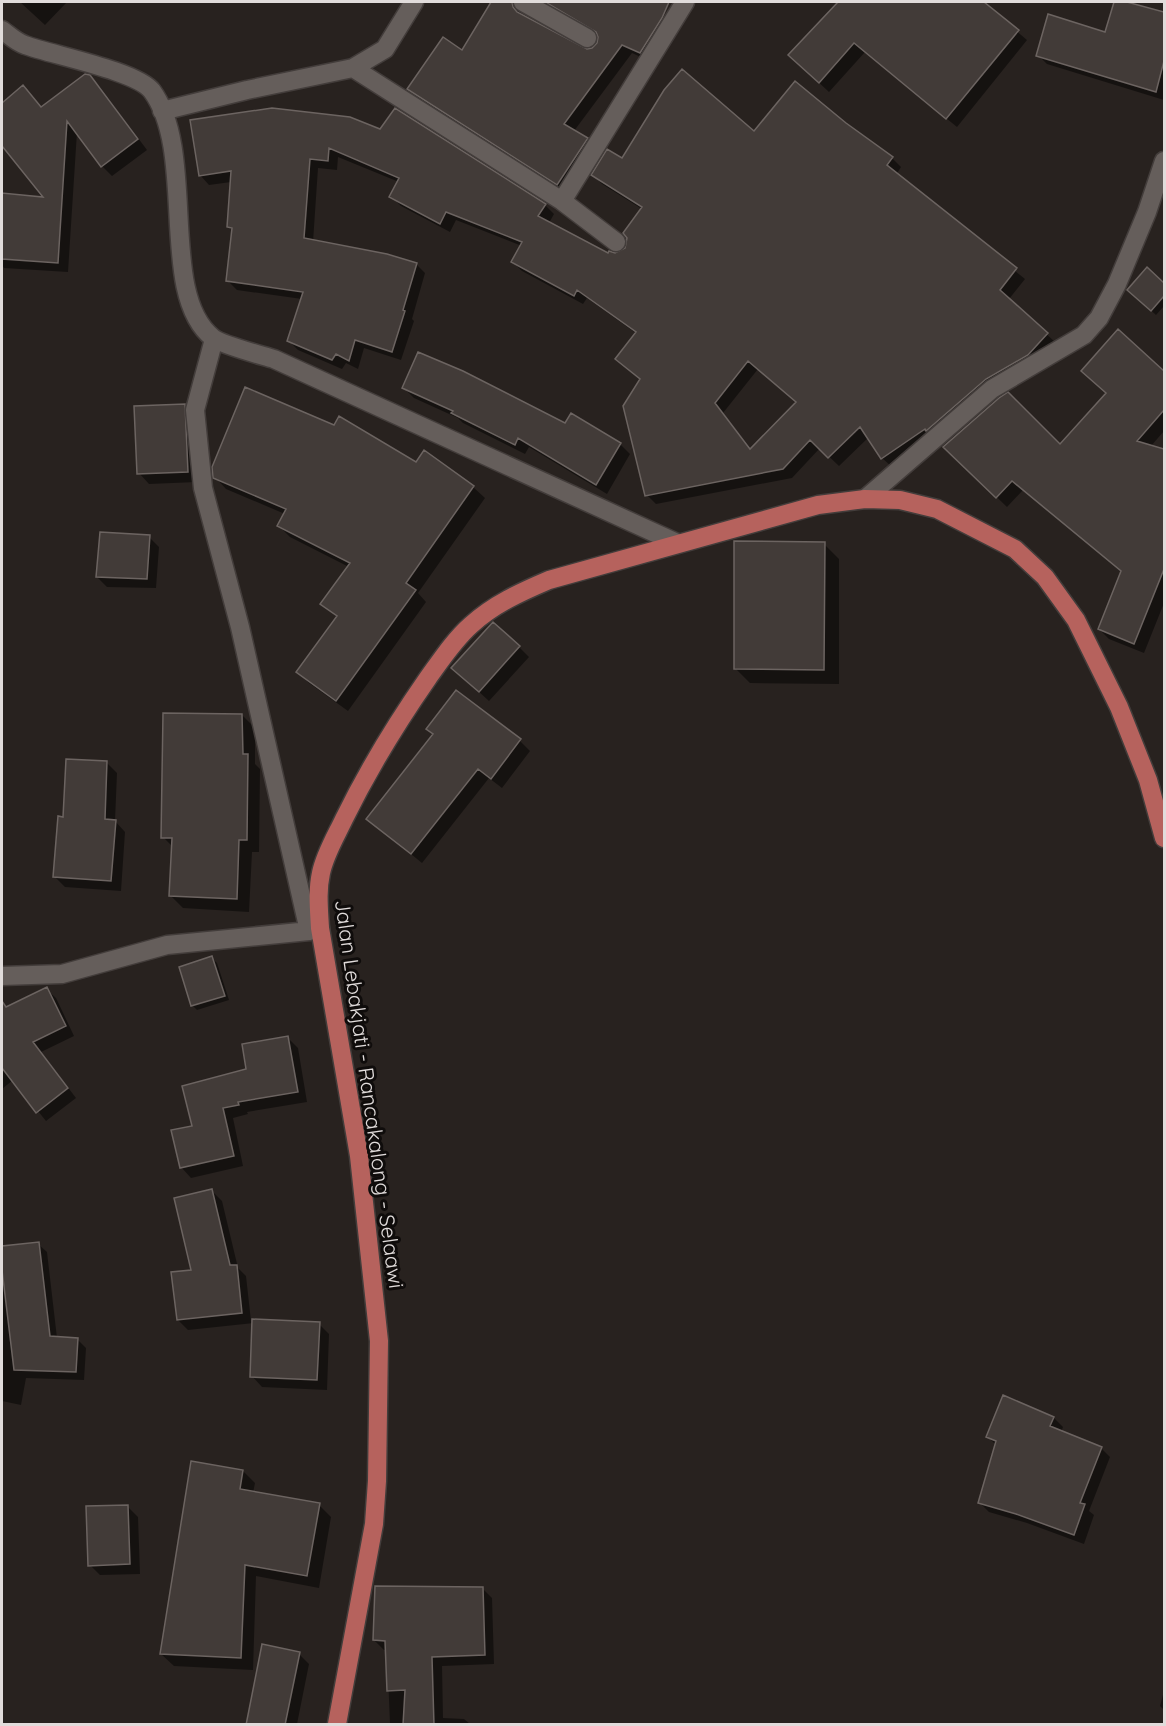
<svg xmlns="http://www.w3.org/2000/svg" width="1166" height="1726" viewBox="0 0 1166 1726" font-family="Quicksand,sans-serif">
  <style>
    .shadow { fill: #0007; fill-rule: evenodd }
    .building { fill: #423b38; stroke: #6c6461; stroke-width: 1.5; fill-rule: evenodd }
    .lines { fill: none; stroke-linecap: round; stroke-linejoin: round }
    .minor-casing { stroke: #433d3b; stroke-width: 21 }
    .primary-casing { stroke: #433d3b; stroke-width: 21 }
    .minor { stroke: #655e5b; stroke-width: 18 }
    .primary { stroke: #b6625d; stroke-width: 18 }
    .labels { text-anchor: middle; stroke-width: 6; stroke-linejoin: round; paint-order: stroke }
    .street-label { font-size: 21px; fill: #e1dcdb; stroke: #0f0c0b }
  </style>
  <rect width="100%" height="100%" fill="#28221f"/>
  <path class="shadow" d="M 20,2 L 67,2 L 45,25 Z
    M 493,2 L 529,2 L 523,5 L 521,13 L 522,16 L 588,51 L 598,45 L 600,37 L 598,34 L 540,2 L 659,2 L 643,58 L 632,53 L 574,131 L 587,139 L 596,148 L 567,193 L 419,98 L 409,89 L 462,52 Z
    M 837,2 L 982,2 L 1027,40 L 957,127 L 865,52 L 829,92 L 800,65 L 839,3 Z
    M 1115,2 L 1164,13 L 1164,100 L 1047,64 L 1038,55 L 1107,34 Z
    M 89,76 L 100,87 L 147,150 L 112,176 L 102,166 L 77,132 L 68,272 L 4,268 L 2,265 L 2,195 L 47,198 L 2,143 L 2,105 L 23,87 L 42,108 Z
    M 272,109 L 545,205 L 554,214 L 549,223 L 608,255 L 615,255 L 627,249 L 642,209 L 602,184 L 593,175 L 622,160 L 754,133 L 845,125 L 892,158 L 901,167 L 896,175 L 1025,279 L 1009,299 L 1056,343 L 892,467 L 882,458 L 869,437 L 839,466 L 820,448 L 792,478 L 656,504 L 647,495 L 641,380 L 626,368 L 637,334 L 587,298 L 583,304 L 522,271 L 513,262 L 522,246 L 456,220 L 450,232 L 401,206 L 391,196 L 399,182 L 338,157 L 337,170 L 318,168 L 313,242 L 416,264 L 425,273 L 412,319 L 414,321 L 401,360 L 364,348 L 358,369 L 346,363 L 342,369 L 298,350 L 289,341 L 302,299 L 237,290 L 227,280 L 233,231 L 229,227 L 231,182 L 209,185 L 200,175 ZM 758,369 L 798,403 L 752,450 L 723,413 Z
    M 1147,269 L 1164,285 L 1164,306 L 1156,315 L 1129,290 Z
    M 1118,331 L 1164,373 L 1164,431 L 1151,446 L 1164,451 L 1164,603 L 1144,653 L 1109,639 L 1099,629 L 1123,572 L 1023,490 L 1007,507 L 945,447 L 1060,446 L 1107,394 Z
    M 404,388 L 565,425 L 620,444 L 630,454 L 607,494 L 529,447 L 525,454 L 463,423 L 458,418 L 414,398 Z
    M 184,405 L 194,415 L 197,482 L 149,484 L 139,473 Z
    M 417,464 L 473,487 L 485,498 L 418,593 L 426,602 L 348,711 L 309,683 L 298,672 L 338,618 L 322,604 L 349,567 L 290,537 L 279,526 L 285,514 L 226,489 L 215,477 Z
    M 149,537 L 159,547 L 156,588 L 107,587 L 97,577 Z
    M 824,544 L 839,559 L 839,684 L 750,683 L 735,668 Z
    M 519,647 L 529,657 L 489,701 L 453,668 Z
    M 456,692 L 520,741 L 530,751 L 502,788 L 489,778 L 422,863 L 368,819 L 434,735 Z
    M 242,715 L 255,728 L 255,764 L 260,769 L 259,852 L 252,852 L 249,912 L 183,908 L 170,895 L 173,847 L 163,837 Z
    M 107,763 L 117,773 L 115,821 L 125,832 L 121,891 L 65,887 L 55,877 L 65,818 Z
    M 212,958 L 217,963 L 229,1000 L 197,1010 L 193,1006 L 181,968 Z
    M 46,989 L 56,998 L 74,1036 L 41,1052 L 76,1098 L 46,1121 L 13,1080 L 2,1089 L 2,1002 L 7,1008 Z
    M 288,1038 L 298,1048 L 307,1102 L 247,1112 L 248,1114 L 233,1118 L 243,1166 L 191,1178 L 181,1167 L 194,1127 L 248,1070 Z
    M 211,1190 L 222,1201 L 238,1268 L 246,1276 L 251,1321 L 319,1324 L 329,1334 L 327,1390 L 262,1387 L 252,1376 L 254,1323 L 188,1330 L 178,1320 L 193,1271 Z
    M 38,1244 L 47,1252 L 57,1338 L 77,1339 L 86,1348 L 84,1380 L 26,1378 L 21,1405 L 2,1401 L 2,1248 Z
    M 1054,1418 L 1063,1427 L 1061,1432 L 1101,1448 L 1110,1457 L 1089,1511 L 1094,1515 L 1084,1544 L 1027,1523 L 989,1512 L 980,1503 L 996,1445 L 988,1437 Z
    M 243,1471 L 255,1483 L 253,1493 L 319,1505 L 331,1517 L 319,1588 L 256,1576 L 253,1670 L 174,1666 L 161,1654 Z
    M 128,1507 L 138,1517 L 140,1574 L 100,1575 L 90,1565 Z
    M 482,1588 L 492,1598 L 494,1664 L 442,1666 L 443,1718 L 464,1719 L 470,1724 L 390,1724 L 387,1650 L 384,1650 L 374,1640 Z
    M 299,1654 L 309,1664 L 297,1724 L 248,1724 Z
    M 1164,1691 L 1164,1710 L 1160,1706 Z"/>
  <path class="building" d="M 491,2 L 512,2 L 513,7 L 517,12 L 587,49 L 592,48 L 597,43 L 598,37 L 596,32 L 545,2 L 669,2 L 662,18 L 640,53 L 622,45 L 564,124 L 588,138 L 557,185 L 407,89 L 443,37 L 462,50 Z
    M 838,2 L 984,2 L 1019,30 L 946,119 L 854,43 L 819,83 L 788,55 Z
    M 1114,2 L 1127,2 L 1164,12 L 1164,61 L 1156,92 L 1036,56 L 1048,14 L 1105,32 Z
    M 682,69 L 754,131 L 795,81 L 846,123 L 893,157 L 887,165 L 1017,268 L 1000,290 L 1048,333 L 1028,355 L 986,379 L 926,431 L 925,429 L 881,459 L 860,427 L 828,458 L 810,440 L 783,469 L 645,496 L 623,406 L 640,379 L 615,359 L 636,332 L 577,290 L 574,296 L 511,262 L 522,242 L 446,212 L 440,224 L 389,197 L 399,178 L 329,148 L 328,161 L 310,159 L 304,238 L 387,254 L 417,263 L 403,310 L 405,311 L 392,352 L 355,340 L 349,361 L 336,354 L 332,360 L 287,341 L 303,292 L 226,281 L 232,228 L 227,227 L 231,171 L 199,176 L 190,120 L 272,108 L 350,117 L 380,129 L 395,108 L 546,204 L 538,216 L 608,253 L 609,251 L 615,253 L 625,248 L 627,238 L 623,233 L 642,207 L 591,175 L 607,149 L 622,158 L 664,90 ZM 748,361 L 796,402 L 750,449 L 715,403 Z
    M 85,74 L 90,75 L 138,139 L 101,167 L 67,121 L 58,263 L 2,259 L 2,193 L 43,197 L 2,146 L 2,103 L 23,85 L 41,107 Z
    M 1147,267 L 1164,283 L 1164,296 L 1151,311 L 1127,290 Z
    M 1118,329 L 1164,371 L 1164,410 L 1137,441 L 1164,449 L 1164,569 L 1134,644 L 1098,629 L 1121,571 L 1012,481 L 996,498 L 943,447 L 999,398 L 1008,392 L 1060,444 L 1106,393 L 1081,371 Z
    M 418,352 L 463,371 L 565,423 L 571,413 L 621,443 L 596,485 L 518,438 L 515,445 L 451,413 L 453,411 L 402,388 Z
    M 245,387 L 334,425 L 339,416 L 416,462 L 424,450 L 474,486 L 406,583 L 416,590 L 336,701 L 296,672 L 337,616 L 320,604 L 350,563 L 277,526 L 286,509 L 213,478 L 212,467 Z
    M 185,404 L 188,472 L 137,474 L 134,406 Z
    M 100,532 L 150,535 L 147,579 L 96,577 Z
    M 734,541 L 825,542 L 824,670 L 734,669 Z
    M 493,622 L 520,646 L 479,692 L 451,668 Z
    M 456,690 L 521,739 L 491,779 L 478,769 L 411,854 L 366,819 L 433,734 L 426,729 Z
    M 163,713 L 242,714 L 243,754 L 248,754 L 247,840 L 239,840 L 237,899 L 169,896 L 172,838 L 161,838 Z
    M 66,759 L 107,761 L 105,819 L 116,820 L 111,881 L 53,877 L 58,816 L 63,817 Z
    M 212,956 L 225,996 L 191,1006 L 179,967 Z
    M 47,987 L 66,1026 L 33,1042 L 68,1088 L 36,1113 L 2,1068 L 2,1001 L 6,1007 Z
    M 288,1036 L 298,1092 L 238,1102 L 239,1105 L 223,1108 L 234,1156 L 180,1168 L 171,1130 L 192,1126 L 182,1086 L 246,1069 L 242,1044 Z
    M 212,1189 L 230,1265 L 237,1265 L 242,1313 L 177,1320 L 171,1272 L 191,1270 L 174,1198 Z
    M 39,1242 L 50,1336 L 78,1338 L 76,1372 L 14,1370 L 2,1270 L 2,1246 Z
    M 252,1319 L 320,1322 L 317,1380 L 250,1377 Z
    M 1003,1395 L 1054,1417 L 1050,1426 L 1102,1447 L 1080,1503 L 1085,1504 L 1074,1535 L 1016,1514 L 978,1503 L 996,1441 L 986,1437 Z
    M 191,1461 L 243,1470 L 240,1489 L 320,1503 L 307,1576 L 245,1565 L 241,1658 L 160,1654 Z
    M 128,1505 L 130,1564 L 88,1566 L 86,1506 Z
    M 375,1586 L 483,1587 L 485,1655 L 432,1657 L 434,1725 L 403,1725 L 405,1690 L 387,1691 L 385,1641 L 373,1640 Z
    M 262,1644 L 300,1652 L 285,1725 L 246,1725 Z"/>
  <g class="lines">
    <defs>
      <path id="minor" d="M 523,2 L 587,38
        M 2,30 C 9,35 16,42 25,45 C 52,55 137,71 152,91 C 198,154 157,294 213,338 C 222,345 261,355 274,359 L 677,543
        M 353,68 L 562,201 L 616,242
        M 162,111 L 247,90 L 353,68 L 385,49 L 414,2
        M 562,201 L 685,2
        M 214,339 L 195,410 L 203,488 L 240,627 L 309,931
        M 865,499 L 992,389 L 1084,335 L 1099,318 L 1117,284 L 1147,212 L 1164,161
        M 2,976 L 62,974 L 167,945 L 309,931 L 320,928"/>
      <path id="primary" d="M 337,1724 L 374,1524 L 377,1481 L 379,1341 L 359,1156 L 320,928 C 319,909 317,891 321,873 C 325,854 336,836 344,819 C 369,768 396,724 428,678 C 441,660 454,640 471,625 C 494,604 521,592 549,580 L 818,505 L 865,499 L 900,500 L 937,509 L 1015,549 L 1045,577 L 1076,620 L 1119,707 L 1148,780 L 1164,838"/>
    </defs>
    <use href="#minor" class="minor-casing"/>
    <use href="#primary" class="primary-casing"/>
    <use href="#minor" class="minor"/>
    <use href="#primary" class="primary"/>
  </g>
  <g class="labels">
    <g class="street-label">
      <text transform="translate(369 1094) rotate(82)" y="7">Jalan Lebakjati - Rancakalong - Selaawi</text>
    </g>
  </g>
  <rect width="1166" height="1726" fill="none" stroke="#e1dcdb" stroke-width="6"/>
</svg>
